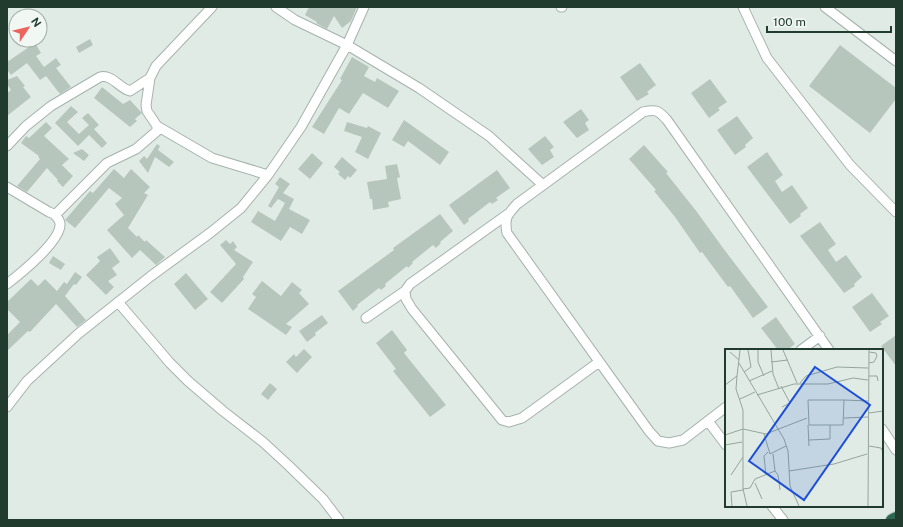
<svg xmlns="http://www.w3.org/2000/svg" width="903" height="527" viewBox="0 0 903 527" font-family="'Public Sans',sans-serif">
  <style>
    .building { fill: #b7c6bd }
    .lines { fill: none; stroke-linecap: round; stroke-linejoin: round }
    .street-casing { stroke: #a4b3ab; stroke-width: 11 }
    .highway-casing { stroke: #c1c8c5; stroke-width: 14 }
    .street { stroke: #fff; stroke-width: 9 }
    .highway { stroke: #2f664f; stroke-width: 12 }
    .inset-road { fill: none; stroke: #95a59c; stroke-width: 1 }
    .view { fill: #1d4ed8; fill-opacity: 0.15; stroke: #1d4ed8; stroke-width: 2 }
    .inset-edge { fill: none; stroke: #223b2f; stroke-width: 2 }
  </style>
  <rect width="100%" height="100%" fill="#e1ebe5"/>
  <path class="building" d="M 309,7 L 357,7 L 351,21 L 342,28 L 334,16 L 327,29 L 316,23 L 317,22 L 305,15 Z
    M 90,39 L 93,45 L 79,53 L 76,47 Z
    M 35,43 L 41,53 L 36,56 L 44,67 L 56,58 L 61,65 L 56,68 L 71,87 L 60,94 L 46,76 L 40,80 L 27,63 L 11,75 L 7,70 L 7,62 Z
    M 840,45 L 896,88 L 896,99 L 870,133 L 809,86 Z
    M 352,57 L 369,67 L 364,76 L 375,82 L 377,78 L 399,91 L 388,108 L 363,93 L 349,114 L 339,108 L 324,134 L 312,127 L 342,80 L 340,79 Z
    M 640,63 L 656,85 L 647,92 L 649,94 L 637,101 L 620,77 Z
    M 17,76 L 25,86 L 23,87 L 31,97 L 7,116 L 7,93 L 11,90 L 7,84 L 7,80 Z
    M 710,79 L 727,102 L 718,108 L 720,110 L 709,118 L 691,93 Z
    M 102,87 L 123,104 L 130,100 L 142,113 L 135,119 L 137,121 L 130,127 L 94,98 Z
    M 71,106 L 78,112 L 67,122 L 79,134 L 89,125 L 82,118 L 88,113 L 99,125 L 94,129 L 107,143 L 102,148 L 89,135 L 78,146 L 55,123 Z
    M 581,109 L 589,120 L 585,123 L 589,130 L 577,138 L 563,122 Z
    M 737,116 L 753,138 L 745,145 L 746,147 L 735,155 L 717,130 Z
    M 404,120 L 449,152 L 440,165 L 408,141 L 404,147 L 392,140 Z
    M 46,122 L 52,128 L 44,136 L 69,159 L 62,165 L 73,176 L 63,187 L 57,181 L 58,180 L 47,168 L 27,192 L 17,186 L 40,159 L 38,157 L 39,156 L 21,143 L 26,136 L 29,138 Z
    M 347,122 L 367,128 L 368,126 L 381,133 L 368,159 L 355,152 L 362,137 L 344,131 Z
    M 545,136 L 554,147 L 550,150 L 554,157 L 542,165 L 528,149 Z
    M 157,144 L 160,146 L 158,150 L 174,162 L 169,167 L 155,157 L 148,173 L 139,161 L 144,156 L 147,159 Z
    M 644,145 L 668,172 L 666,173 L 697,212 L 723,248 L 768,307 L 753,318 L 730,286 L 728,287 L 702,252 L 700,253 L 675,217 L 654,191 L 656,190 L 629,159 Z
    M 82,149 L 89,155 L 84,161 L 73,153 Z
    M 767,152 L 783,175 L 775,181 L 782,192 L 792,185 L 808,208 L 800,214 L 801,216 L 790,224 L 747,167 Z
    M 312,153 L 323,163 L 310,179 L 298,169 Z
    M 342,157 L 357,170 L 350,178 L 348,176 L 345,180 L 338,174 L 340,172 L 334,167 Z
    M 397,164 L 400,177 L 397,178 L 401,199 L 388,202 L 389,207 L 373,210 L 372,199 L 370,199 L 367,182 L 387,179 L 385,166 Z
    M 114,169 L 124,178 L 131,169 L 150,187 L 144,193 L 148,195 L 128,228 L 137,237 L 138,235 L 145,242 L 146,240 L 165,257 L 156,265 L 140,250 L 132,258 L 107,230 L 124,215 L 115,204 L 122,198 L 109,188 L 75,228 L 65,220 L 90,191 L 93,193 Z
    M 497,170 L 510,188 L 496,198 L 498,200 L 492,204 L 490,202 L 468,219 L 469,221 L 464,225 L 449,205 Z
    M 280,177 L 290,184 L 283,193 L 294,199 L 289,209 L 310,220 L 302,234 L 290,227 L 281,241 L 251,222 L 258,211 L 275,221 L 285,203 L 278,199 L 271,208 L 268,206 L 279,187 L 275,184 Z
    M 440,214 L 453,231 L 440,242 L 441,243 L 436,248 L 433,245 L 412,262 L 413,263 L 408,268 L 407,266 L 385,284 L 386,286 L 381,290 L 379,288 L 357,305 L 358,306 L 353,311 L 338,291 L 394,250 L 393,248 Z
    M 820,222 L 836,244 L 828,250 L 836,262 L 846,255 L 862,277 L 854,284 L 855,286 L 844,293 L 800,236 Z
    M 226,240 L 230,244 L 233,241 L 237,247 L 234,250 L 253,262 L 243,277 L 244,279 L 222,303 L 210,292 L 236,264 L 220,245 Z
    M 110,248 L 120,262 L 112,268 L 117,275 L 108,281 L 114,287 L 106,295 L 86,275 L 100,261 L 97,257 Z
    M 53,256 L 65,264 L 61,270 L 49,263 Z
    M 75,272 L 82,277 L 76,285 L 74,284 L 65,296 L 86,320 L 77,327 L 56,304 L 30,332 L 28,331 L 7,351 L 7,335 L 20,322 L 7,309 L 7,302 L 31,279 L 38,286 L 45,279 L 57,291 L 64,282 L 67,284 Z
    M 186,273 L 208,299 L 195,310 L 174,284 Z
    M 262,281 L 281,296 L 292,282 L 302,290 L 299,293 L 309,304 L 286,324 L 292,327 L 286,335 L 248,309 L 256,297 L 252,294 Z
    M 872,293 L 889,316 L 880,322 L 882,324 L 870,332 L 852,307 Z
    M 322,315 L 328,323 L 315,333 L 316,335 L 307,342 L 299,331 Z
    M 776,317 L 795,344 L 787,350 L 778,350 L 761,328 Z
    M 392,330 L 407,350 L 404,353 L 446,405 L 430,417 L 393,371 L 396,369 L 376,343 Z
    M 896,335 L 896,366 L 881,346 Z
    M 304,349 L 312,357 L 297,373 L 286,362 L 294,354 L 296,357 Z
    M 270,383 L 277,389 L 268,400 L 261,394 Z"/>
  <g class="lines">
    <defs>
      <path id="street" d="M 212,7 L 156,66 L 150,78 L 146,105 L 147,111 L 157,126 L 212,158 L 268,175
        M 276,7 L 295,20 L 347,45 L 419,88 L 489,136 L 543,185
        M 561,7 L 562,7
        M 743,7 L 767,58 L 850,165 L 896,212
        M 825,7 L 896,61
        M 7,146 L 26,126 L 51,106 L 100,77 C 112,74 119,88 130,91 L 150,78
        M 7,187 L 49,212 L 54,214 L 57,213 L 107,163 L 136,149 L 157,131 L 157,126
        M 7,284 C 20,274 61,241 60,224 C 60,220 57,217 54,214
        M 405,291 L 406,299 L 412,309 L 502,420 L 509,422 L 522,418 L 599,362
        M 118,302 L 170,363 L 188,381 L 223,411 L 263,442 L 288,465 L 323,499 L 339,520
        M 366,318 L 405,291 L 410,284 L 508,214
        M 801,350 L 820,336
        M 7,407 L 27,381 L 78,334 L 151,276 L 210,233 L 241,208 L 268,175 L 301,127 L 347,45 L 364,7
        M 726,407 L 683,440 L 669,443 L 658,441 L 649,431 L 507,233 C 504,218 507,215 517,204 L 643,112 C 656,109 658,110 667,120 L 829,350
        M 708,421 L 726,445
        M 882,429 L 896,450
        M 772,506 L 783,520"/>
      <path id="highway" d="M 892,520 L 896,518"/>
    </defs>
    <use href="#street" class="street-casing"/>
    <use href="#highway" class="highway-casing"/>
    <use href="#street" class="street"/>
    <use href="#highway" class="highway"/>
  </g>
  <g transform="translate(725 349)">
    <rect width="158" height="158" fill="#e1ebe5"/>
    <path class="inset-road" d="M 33,1 L 33,13 L 39,27M 46,1 L 48,25 L 54,40M 58,1 L 72,34M 5,3 L 14,11M 46,13 L 63,11M 14,14 L 59,90 L 63,102 L 65,137 L 74,157M 144,14 L 149,13 L 152,7 L 151,4 L 144,3M 19,23 L 26,18 L 23,1M 12,27 L 11,40 L 18,61 L 18,140 L 22,157M 144,27 L 152,27 L 153,32M 24,32 L 47,22M 75,34 L 81,27 L 112,18 L 143,19M 0,36 L 12,27 L 15,1M 56,37 L 65,54 L 57,58M 32,46 L 69,35 L 103,35 L 128,29 L 143,31M 15,50 L 30,43M 119,51 L 118,76 L 84,76 L 83,51 L 119,51 L 143,52M 144,64 L 158,62M 119,69 L 143,68M 83,76 L 84,97M 39,85 L 45,105 L 61,97M 0,86 L 18,80 L 41,85 L 82,69M 84,91 L 105,90 L 105,76M 0,96 L 17,93M 144,97 L 156,99 L 158,103M 50,122 L 53,126 L 55,141M 64,122 L 109,115 L 142,105M 6,126 L 18,108M 41,126 L 39,107 L 43,103M 30,134 L 37,150M 18,140 L 25,139 L 30,130 L 50,122 L 48,105M 7,157 L 6,143 L 18,141M 143,157 L 144,1"/>
    <path class="view" d="M 90,18 L 145,56 L 79,151 L 24,112 Z"/>
    <rect width="158" height="158" class="inset-edge"/>
  </g>
  <rect width="903" height="527" fill="none" stroke="#223b2f" stroke-width="16"/>
  <g transform="translate(28 28) rotate(55)"><circle r="19" fill="#f1f8f3" stroke="#9eaca5"/>
  <path d="M0-3L7 15L0 10L-7 15Z" fill="#ed635e"/>
  <text y="-6" font-size="11" font-weight="bold" text-anchor="middle" fill="#223b2f">N</text>
  </g>
  <path d="M767 26v6h124v-6" fill="none" stroke="#223b2f" stroke-width="2"/>
  <text x="773" y="26" font-size="12" fill="#223b2f" stroke="#f1f8f3" stroke-width="3" paint-order="stroke">100 m</text>
</svg>
